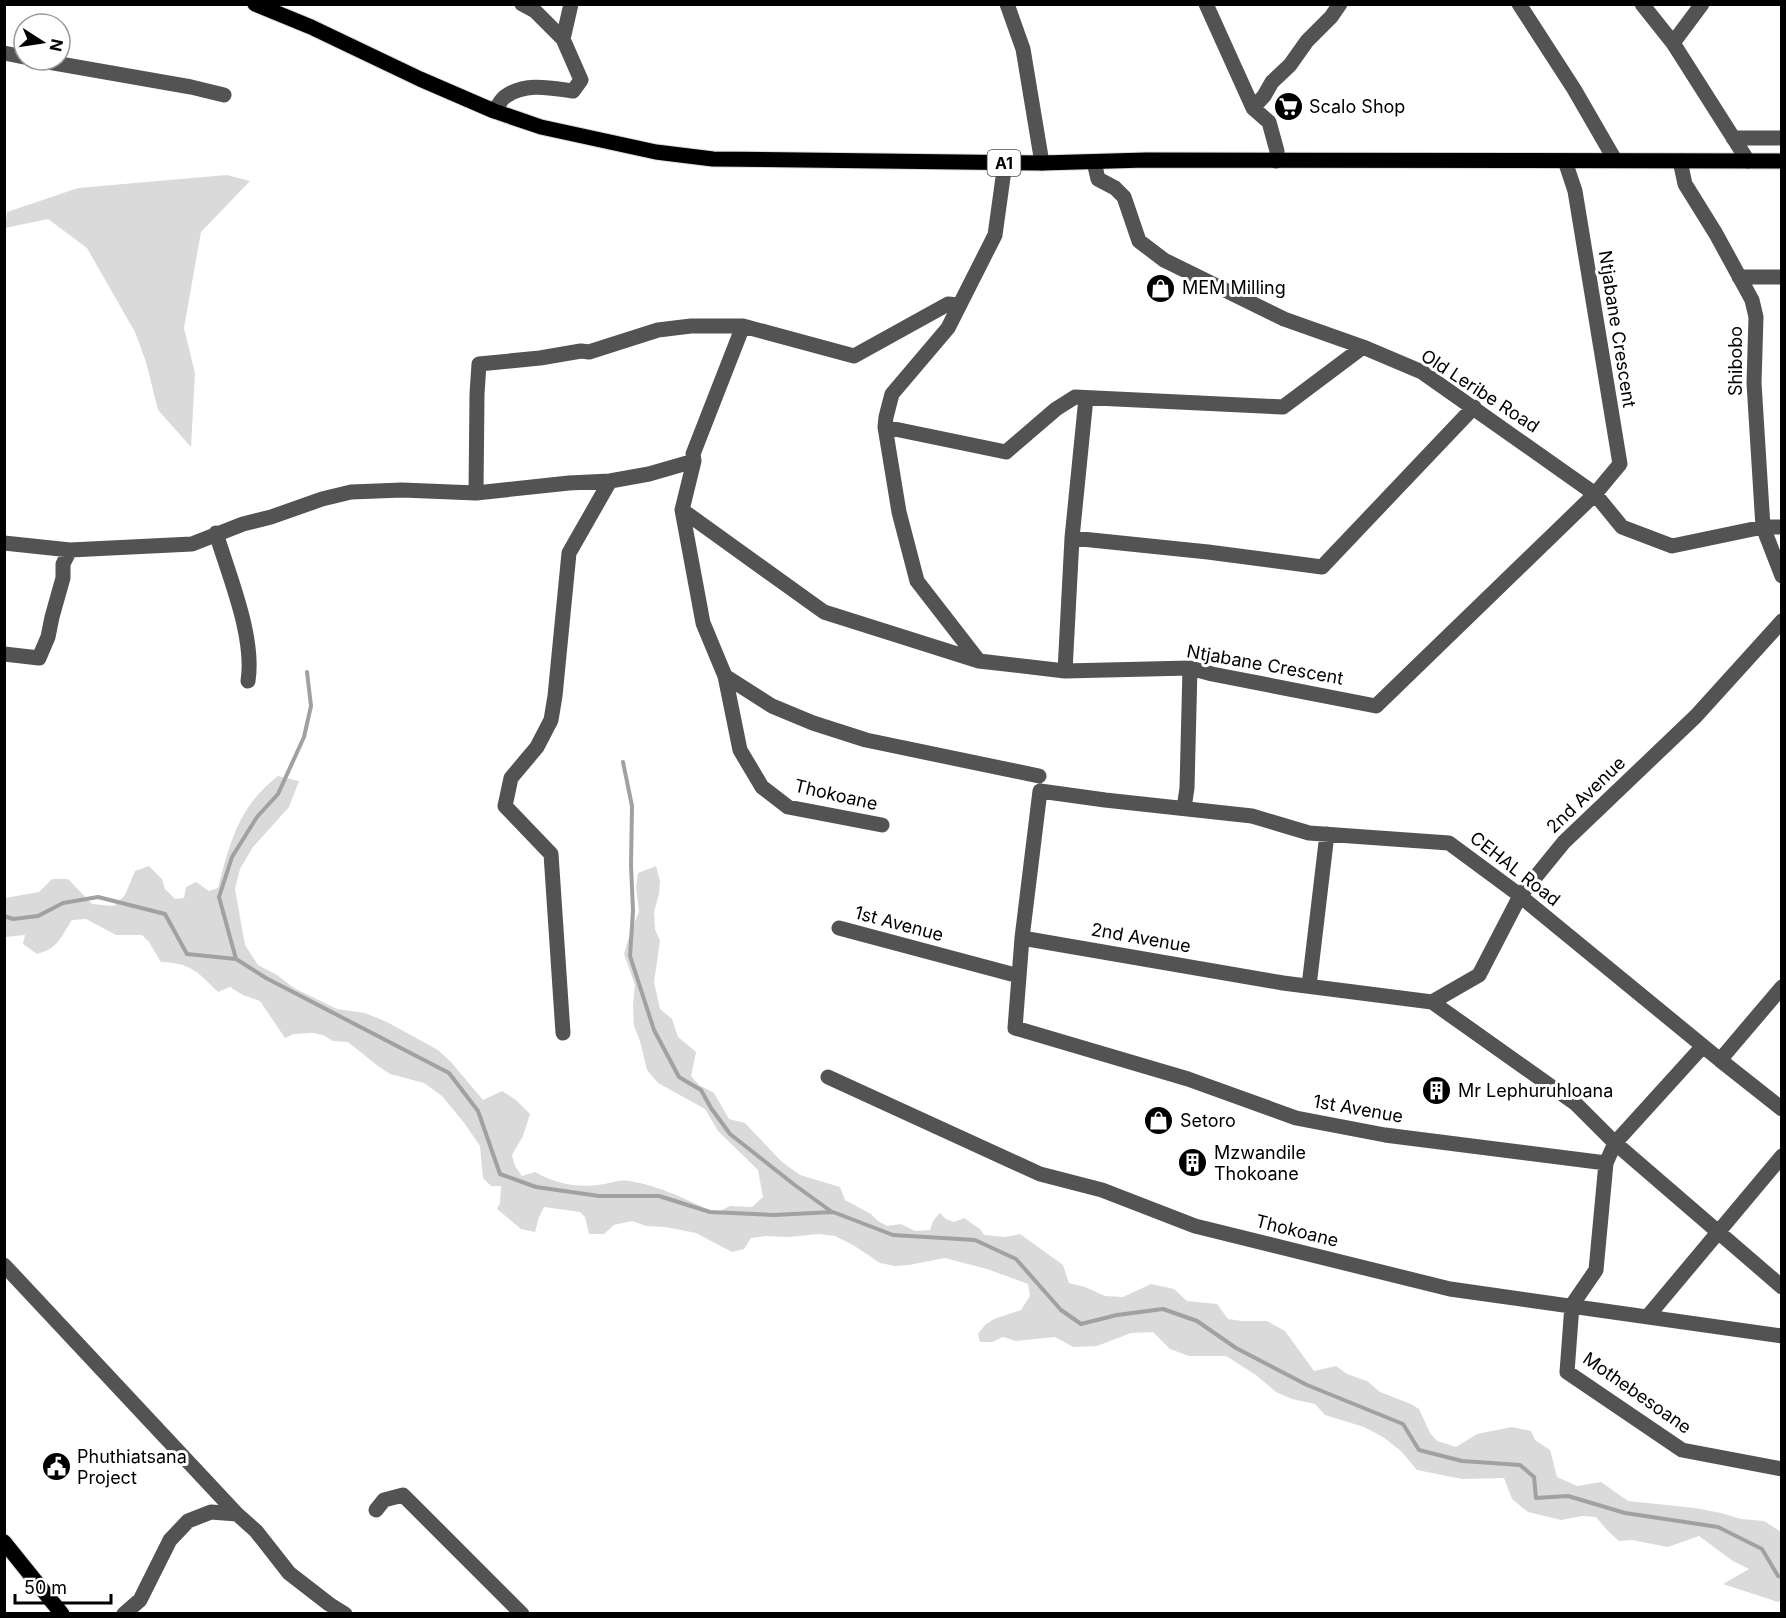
<svg xmlns="http://www.w3.org/2000/svg" width="1786" height="1618" viewBox="0 0 1786 1618" font-family="Inter,sans-serif">
  <style>
    .green { fill: #dadada }
    .lines { fill: none; stroke-linecap: round; stroke-linejoin: round }
    .stream { stroke: #a1a1a1; stroke-width: 4 }
    .major-casing { stroke: #dbdbdb; stroke-width: 17 }
    .minor { stroke: #535353; stroke-width: 15 }
    .major { stroke: #000; stroke-width: 15 }
    .labels { text-anchor: middle; stroke-width: 6; stroke-linejoin: round; paint-order: stroke }
    .shield { fill: #fff; stroke: #4c4c4c; stroke-width: 1.5 }
    .shield-label { font-size: 16px; font-weight: bold; fill: #000 }
    .poi-label { font-size: 18px; fill: #000; stroke: #fff; text-anchor: start }
    .street-label { font-size: 18px; fill: #000; stroke: #fff }
  </style>
  <rect width="100%" height="100%" fill="#fff"/>
  <path class="green" d="M 227,175 L 250,181 L 201,232 L 184,328 L 195,373 L 191,447 L 158,410 L 146,362 L 135,332 L 87,248 L 48,219 L 5,228 L 7,212 L 78,188 Z
    M 278,776 L 299,781 L 289,807 L 253,847 L 240,869 L 235,889 L 245,945 L 258,965 L 277,975 L 294,988 L 337,1009 L 365,1013 L 387,1022 L 438,1050 L 451,1062 L 483,1100 L 502,1091 L 516,1100 L 530,1114 L 523,1136 L 512,1155 L 515,1166 L 522,1176 L 535,1172 C 555,1183 575,1188 598,1185 C 608,1184 620,1179 629,1181 C 662,1186 686,1200 716,1213 L 730,1206 L 752,1207 L 763,1197 L 758,1170 L 718,1131 L 705,1109 L 658,1083 L 647,1070 L 640,1041 L 634,1026 L 633,1005 L 635,985 L 624,954 L 628,940 L 639,911 L 636,887 L 638,873 L 656,866 L 660,881 L 659,894 L 654,912 L 655,929 L 660,941 L 654,982 L 660,1009 L 672,1019 L 678,1037 L 696,1052 L 691,1076 L 699,1085 L 714,1093 L 729,1119 L 745,1123 L 782,1162 L 800,1175 L 840,1187 L 845,1200 L 871,1214 L 878,1221 L 887,1226 L 901,1224 L 915,1231 L 930,1230 L 933,1221 L 940,1213 L 946,1219 L 954,1222 L 964,1218 L 980,1229 L 984,1235 L 1005,1237 L 1020,1234 L 1063,1265 L 1069,1283 L 1085,1287 L 1105,1296 L 1123,1297 L 1151,1284 L 1174,1289 L 1187,1301 L 1217,1304 L 1228,1319 L 1242,1321 L 1267,1321 L 1285,1331 L 1314,1371 L 1336,1366 L 1347,1374 L 1367,1381 L 1380,1392 L 1411,1404 L 1419,1409 L 1430,1433 L 1437,1441 L 1456,1447 L 1477,1434 L 1512,1427 L 1531,1431 L 1535,1440 L 1550,1450 L 1557,1477 L 1577,1486 L 1601,1482 L 1628,1501 L 1695,1508 L 1721,1513 L 1741,1519 L 1764,1521 L 1781,1532 L 1781,1600 L 1778,1602 L 1723,1584 L 1749,1569 L 1733,1561 L 1699,1536 L 1668,1547 L 1632,1540 L 1619,1541 L 1608,1531 L 1596,1517 L 1582,1516 L 1561,1520 L 1528,1512 L 1512,1499 L 1504,1478 L 1462,1479 L 1417,1470 L 1401,1451 L 1383,1437 L 1364,1427 L 1325,1415 L 1315,1404 L 1292,1399 L 1276,1392 L 1256,1375 L 1226,1356 L 1189,1356 L 1170,1349 L 1153,1332 L 1131,1333 L 1097,1346 L 1073,1347 L 1055,1337 L 1016,1341 L 1003,1337 L 992,1342 L 980,1342 L 978,1334 L 985,1325 L 994,1319 L 1021,1310 L 1030,1296 L 1028,1284 L 987,1269 L 945,1258 L 909,1265 L 895,1266 L 880,1263 L 853,1245 L 835,1236 L 819,1234 L 788,1237 L 766,1236 L 751,1238 L 744,1249 L 732,1252 L 696,1233 L 665,1227 L 646,1226 L 632,1221 L 614,1225 L 604,1234 L 589,1234 L 585,1217 L 580,1212 L 544,1207 L 539,1217 L 535,1232 L 521,1229 L 497,1209 L 500,1203 L 501,1186 L 491,1186 L 483,1178 L 480,1146 L 465,1124 L 442,1096 L 424,1083 L 390,1074 L 378,1066 L 348,1042 L 333,1041 L 323,1035 L 313,1033 L 294,1034 L 285,1038 L 260,1001 L 243,995 L 230,987 L 218,992 C 198,972 191,963 161,962 L 149,942 L 142,935 L 116,935 L 86,919 L 72,920 C 60,938 59,948 37,954 L 23,944 L 25,935 L 5,937 L 5,898 L 39,892 L 52,879 L 68,879 L 92,904 L 114,906 L 125,895 L 135,871 L 149,866 L 162,879 L 165,889 L 175,899 L 184,898 L 186,887 L 196,882 L 209,891 L 218,888 C 230,842 239,806 278,776 Z"/>
  <g class="lines">
    <path class="stream" d="M 623,762 L 632,806 L 631,865 L 633,911 L 630,956 L 654,1030 L 679,1077 L 701,1090 L 711,1108 L 730,1134 L 796,1186 L 832,1212
      M 4,916 L 13,919 L 38,916 L 63,903 L 98,897 L 165,914 L 187,954 L 236,959 L 266,978 L 449,1073 L 478,1111 L 500,1174 L 536,1187 L 599,1196 L 659,1196 L 710,1212 L 774,1215 L 833,1212 L 893,1235 L 975,1240 L 1016,1259 L 1061,1310 L 1081,1324 L 1117,1315 L 1163,1309 L 1197,1321 L 1236,1348 L 1307,1385 L 1403,1424 L 1419,1450 L 1462,1461 L 1520,1465 L 1534,1477 L 1536,1498 L 1568,1496 L 1625,1513 L 1718,1527 L 1762,1549 L 1778,1576 L 1782,1577
      M 236,959 L 219,897 L 232,857 L 257,817 L 278,794 L 304,737 L 311,706 L 307,672"/>
    <defs>
      <path id="major" d="M 255,4 L 311,27 L 420,79 L 494,111 L 541,127 L 656,152 L 713,159 L 1042,163 L 1146,160 L 1782,161
        M 4,1542 L 62,1614"/>
    </defs>
    <use href="#major" class="major-casing"/>
    <path class="minor" d="M 522,4 L 535,11 L 563,39
      M 1007,4 L 1023,49 L 1042,163
      M 1206,4 L 1253,108 L 1269,122 L 1277,151 L 1276,161
      M 1519,4 L 1574,89 L 1615,160
      M 1642,4 L 1673,43 L 1748,161
      M 1673,43 L 1702,4
      M 4,53 L 24,57
      M 37,60 L 191,87 L 224,95
      M 1253,108 L 1264,96 L 1272,82 L 1290,65 L 1307,41 L 1331,17 L 1340,4
      M 494,111 C 498,106 501,99 506,96 C 526,82 551,88 573,91 L 581,80 L 563,39 L 571,4
      M 1733,138 L 1782,138
      M 1680,161 L 1685,184 L 1716,234 L 1752,300 L 1756,317 L 1754,383 L 1763,527 L 1782,576
      M 1094,162 L 1098,179 L 1115,188 L 1124,197 L 1139,241 L 1164,260 L 1284,319 L 1363,347 L 1422,372 L 1595,494 L 1622,527 L 1672,546 L 1763,527 L 1782,527
      M 1005,163 L 995,235 L 948,328 L 892,394 L 886,417 L 885,427 L 899,512 L 917,581 L 979,661 L 1065,671 L 1190,668 L 1212,674 L 1376,706 L 1595,494 L 1620,464 L 1575,191 L 1565,161
      M 1739,277 L 1782,277
      M 959,305 L 948,304 L 854,356 L 743,326 L 693,454 L 694,461 L 682,510 L 703,623 L 725,676 L 772,706 L 813,723 L 866,740 L 1039,776
      M 885,427 L 1006,452 L 1056,409 L 1075,397 L 1283,407 L 1363,347
      M 476,493 L 477,394 L 479,364 L 540,358 L 581,351 L 589,352 L 658,330 L 691,326 L 743,326
      M 682,510 L 824,612 L 979,661
      M 216,533 C 229,576 255,637 248,681
      M 1072,538 L 1208,552 L 1322,567 L 1474,407
      M 4,543 L 70,550 L 192,544 L 243,524 L 271,517 L 322,499 L 351,492 L 402,490 L 476,493 L 569,483 L 610,481 L 649,474 L 694,461
      M 4,654 L 39,658 L 48,637 L 52,617 L 63,578 L 63,564 L 70,550
      M 1065,671 L 1072,538 L 1086,398
      M 725,676 L 740,750 L 762,787 L 788,807 L 882,825
      M 1184,808 L 1187,788 L 1190,668
      M 839,928 L 1019,976
      M 1022,938 L 1283,983 L 1432,1002 L 1479,975 L 1520,896 L 1564,842 L 1696,716 L 1782,621
      M 1309,986 L 1327,834
      M 1432,1002 L 1576,1104 L 1615,1143 L 1782,1287
      M 563,1033 L 551,854 L 505,806 L 511,778 L 537,747 L 551,720 L 555,696 L 569,553 L 610,481
      M 1703,1046 L 1615,1143 L 1606,1163 L 1385,1135 L 1296,1118 L 1188,1079 L 1015,1028 L 1022,938 L 1040,791 L 1105,800 L 1252,816 L 1309,833 L 1449,843 L 1514,891 L 1720,1060 L 1782,987
      M 1720,1060 L 1782,1109
      M 828,1077 L 1040,1174 L 1102,1190 L 1195,1226 L 1450,1289 L 1782,1336
      M 1606,1163 L 1596,1270 L 1572,1305 L 1567,1372 L 1682,1450 L 1782,1469
      M 4,1265 L 237,1514 L 256,1531 L 289,1573 L 329,1604 L 345,1614
      M 1648,1316 L 1782,1156
      M 376,1510 L 384,1500 L 403,1495 L 522,1614
      M 124,1614 L 140,1600 L 170,1540 L 188,1521 L 211,1512 L 237,1514"/>
    <use href="#major" class="major"/>
  </g>
  <defs>
    <symbol id="supermarket-disc" viewBox="-11 -11 22 22"><circle r="9.5" fill="#000" stroke="#fff"/><path d="M-6-5.5h2.5l.6 2H6L4.5 2H-2.5L-4.4-4H-6ZM-1.5 3.2a1.3 1.3 0 1 0 .1 0ZM3 3.2a1.3 1.3 0 1 0 .1 0Z" fill="#fff"/></symbol>
    <symbol id="shop-disc" viewBox="-11 -11 22 22"><circle r="9.5" fill="#000" stroke="#fff"/><path d="M-5-2.5h2.3a2.7 3.5 0 0 1 5.4 0H5L5.5 6h-11ZM-1.5-2.5h3a1.5 2.3 0 0 0-3 0Z" fill="#fff"/></symbol>
    <symbol id="building-disc" viewBox="-11 -11 22 22"><circle r="9.5" fill="#000" stroke="#fff"/><path d="M-4-6H4V6H1V3H-1V6H-4ZM-2.5-4.3h1.7v1.8h-1.7ZM.8-4.3h1.7v1.8H.8ZM-2.5-1h1.7V.8h-1.7ZM.8-1h1.7V.8H.8Z" fill="#fff"/></symbol>
    <symbol id="civic-disc" viewBox="-11 -11 22 22"><circle r="9.5" fill="#000" stroke="#fff"/><path d="M-.6-6.5H3V-4.5H.6V-3L4-1V1h2V6H-6V1h2V-1L-.6-3ZM-1.2 2.5V6h2.4V2.5Z" fill="#fff"/></symbol>
  </defs>
  <g fill-rule="evenodd">
    <use href="#supermarket-disc" x="1272" y="90" width="33" height="33"/>
    <use href="#shop-disc" x="1144" y="272" width="33" height="33"/>
    <use href="#building-disc" x="1420" y="1074" width="33" height="33"/>
    <use href="#shop-disc" x="1142" y="1104" width="33" height="33"/>
    <use href="#building-disc" x="1176" y="1146" width="33" height="33"/>
    <use href="#civic-disc" x="40" y="1450" width="33" height="33"/>
  </g>
  <g class="labels">
    <rect class="shield" x="987.5" y="150" width="33" height="26" rx="4.5"/>
    <g class="shield-label">
      <text x="1004" y="169">A1</text>
    </g>
    <g class="poi-label">
      <text x="1309" y="113">Scalo Shop</text>
      <text x="1182" y="294">MEM Milling</text>
      <text x="1458" y="1097">Mr Lephuruhloana</text>
      <text x="1180" y="1127">Setoro</text>
      <text x="1214" y="1159">Mzwandile<tspan x="1214" dy="21">Thokoane</tspan></text>
      <text x="77" y="1463">Phuthiatsana<tspan x="77" dy="21">Project</tspan></text>
    </g>
    <g class="street-label">
      <text transform="translate(1617 329) rotate(81)" y="6">Ntjabane Crescent</text>
      <text transform="translate(1736 361) rotate(-90)" y="6">Shibobo</text>
      <text transform="translate(1480 391) rotate(33)" y="6">Old Leribe Road</text>
      <text transform="translate(1265 665) rotate(10)" y="6">Ntjabane Crescent</text>
      <text transform="translate(836 795) rotate(13)" y="6">Thokoane</text>
      <text transform="translate(1586 795) rotate(-44)" y="6">2nd Avenue</text>
      <text transform="translate(1515 869) rotate(38)" y="6">CEHAL Road</text>
      <text transform="translate(899 924) rotate(15)" y="6">1st Avenue</text>
      <text transform="translate(1141 938) rotate(10)" y="6">2nd Avenue</text>
      <text transform="translate(1358 1109) rotate(10)" y="6">1st Avenue</text>
      <text transform="translate(1297 1231) rotate(14)" y="6">Thokoane</text>
      <text transform="translate(1637 1393) rotate(35)" y="6">Mothebesoane</text>
    </g>
  </g>
  <rect width="1786" height="1618" fill="none" stroke="#000000" stroke-width="12"/>
  <g transform="translate(42 42) rotate(102)"><circle r="28" fill="#ffffff" stroke="#999999" stroke-width="1.5"/>
  <path d="M0-4.5L10 22L0 15L-10 22Z" fill="#000000"/>
  <text y="-9" font-size="16" font-weight="bold" text-anchor="middle" fill="#000000">N</text>
  </g>
  <path d="M15 1594v9h96v-9" fill="none" stroke="#000000" stroke-width="3"/>
  <text x="24" y="1594" font-size="18" fill="#000000" stroke="#ffffff" stroke-width="4.5" paint-order="stroke">50 m</text>
</svg>
